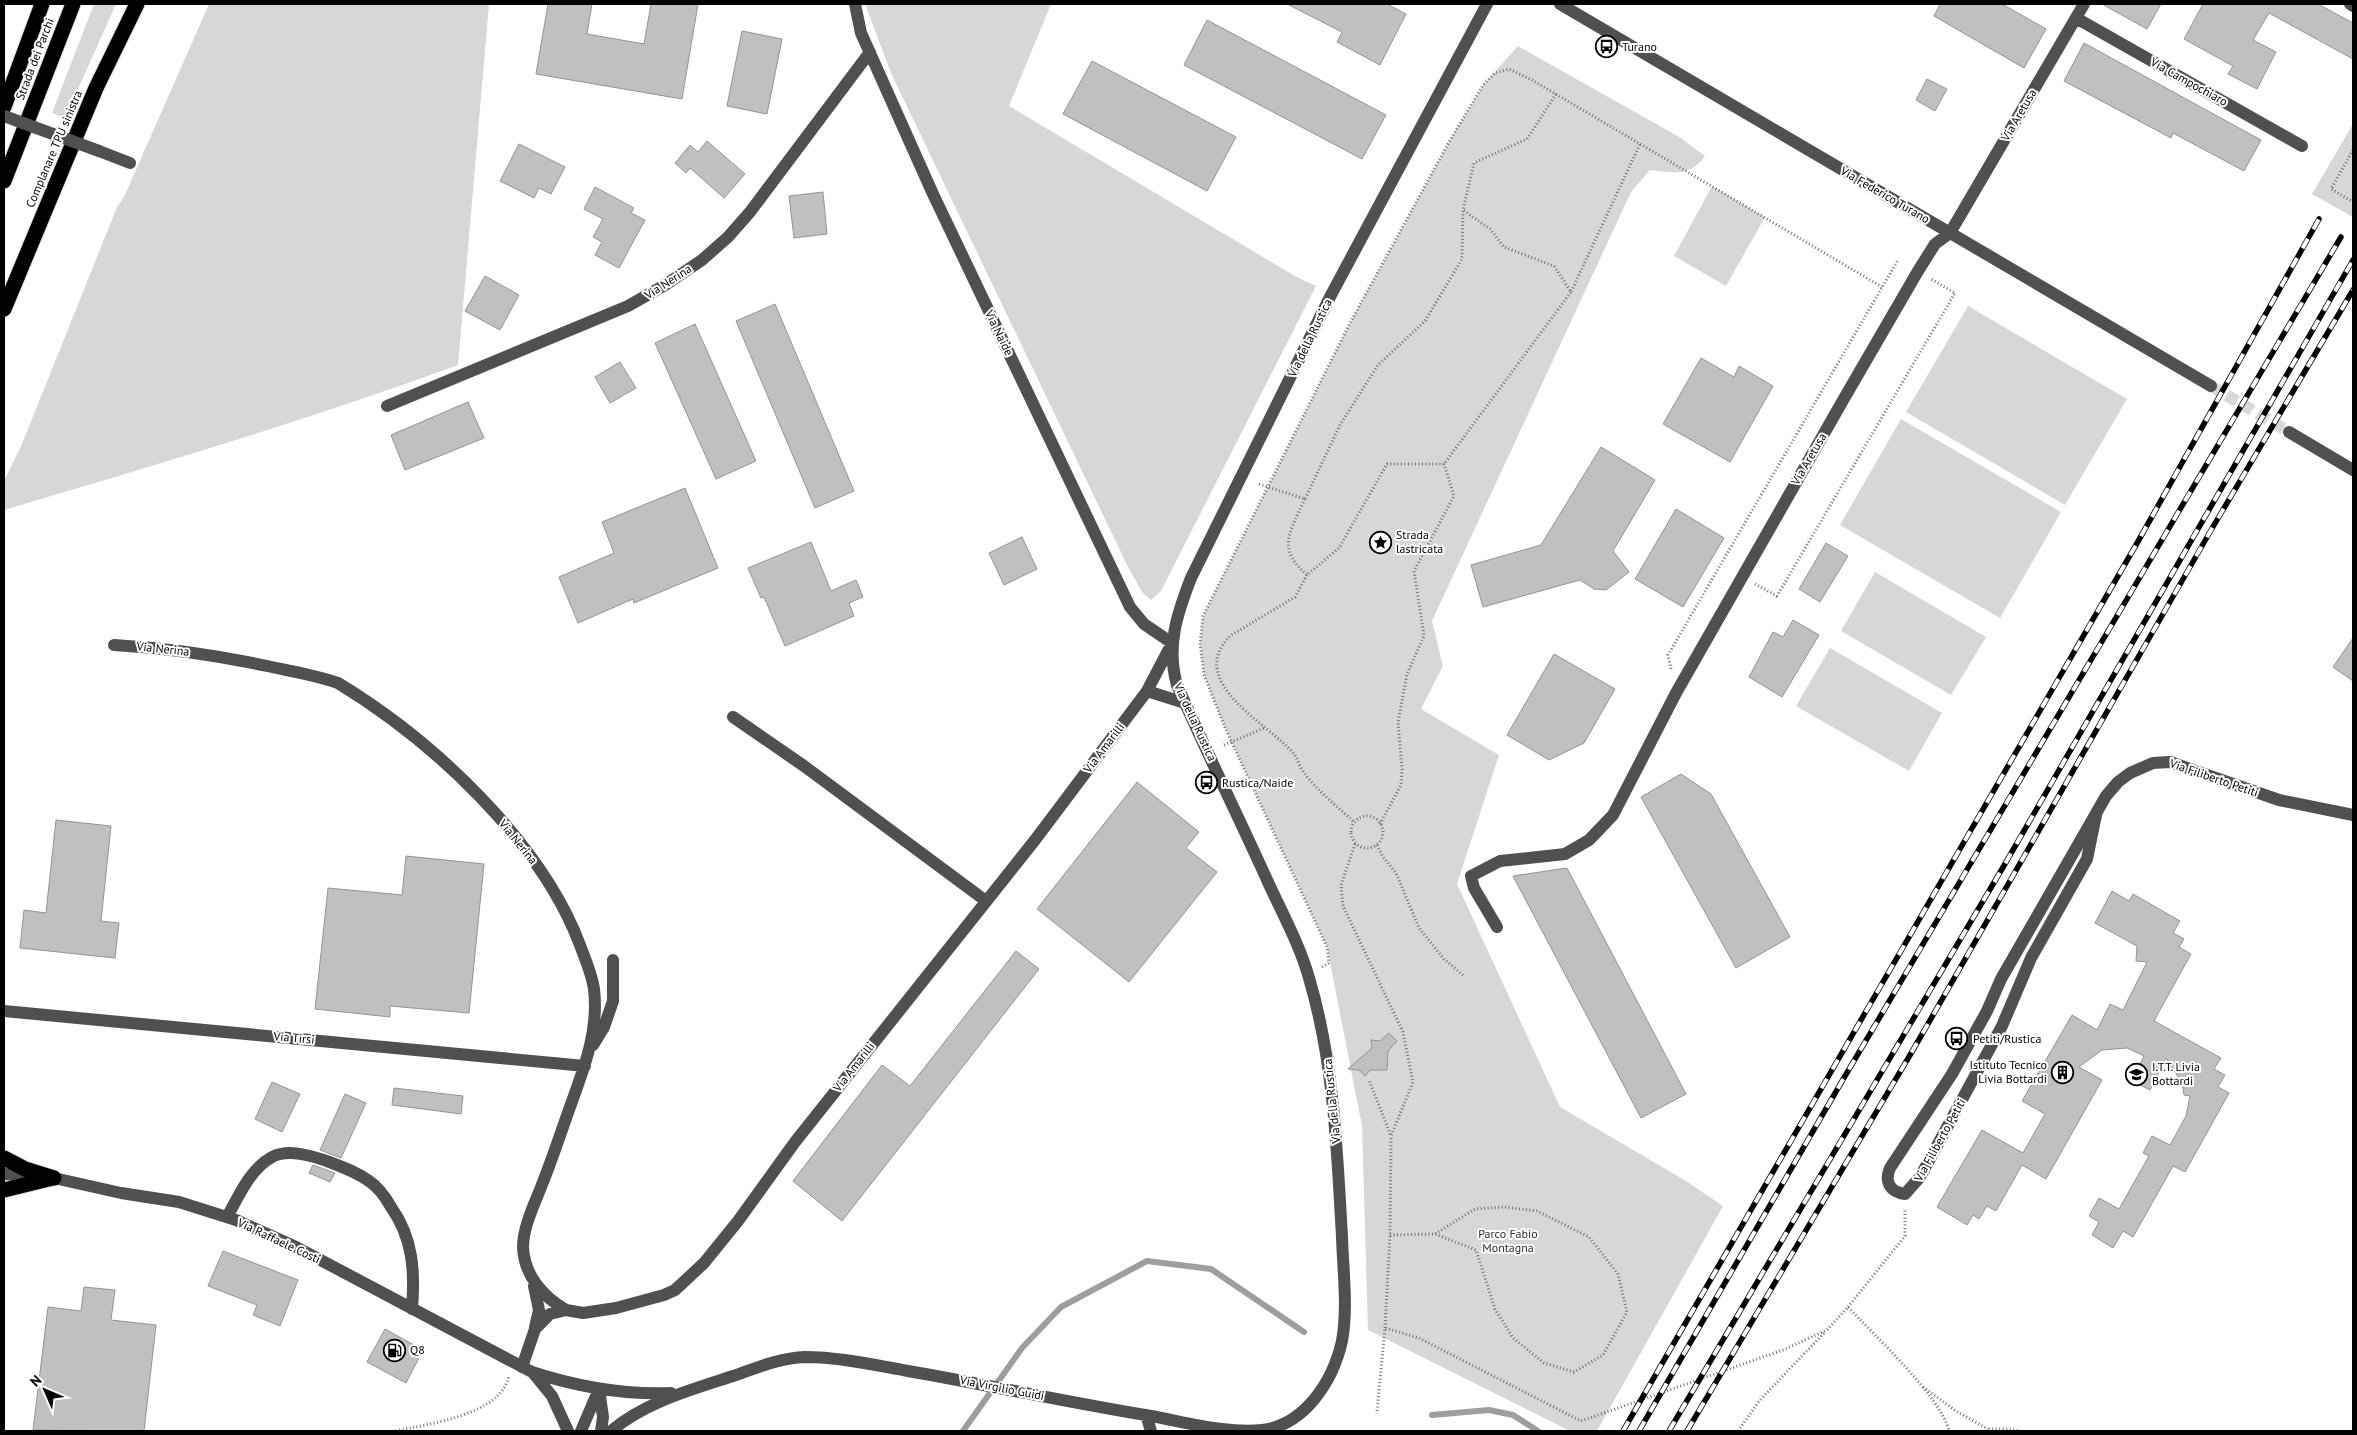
<svg xmlns="http://www.w3.org/2000/svg" width="2357" height="1435" viewBox="0 0 2357 1435" font-family="'PT Sans',sans-serif">
  <style>
    .green { fill: #d7d7d7 }
    .lines { fill: none; stroke-linecap: round; stroke-linejoin: round }
    .stream { stroke: #9e9e9e; stroke-width: 6 }
    .building { fill: #c0c0c0; stroke: #949494 }
    .minor-tunnel { stroke: #d9d9d9; stroke-width: 12; stroke-dasharray: 12 6; stroke-linecap: butt }
    .highway-casing { stroke: #dbdbdb; stroke-width: 17 }
    .path { stroke: #727272; stroke-width: 3; stroke-dasharray: 1 2.5; stroke-linecap: butt }
    .minor { stroke: #505050; stroke-width: 12 }
    .highway { stroke: #000; stroke-width: 15 }
    .rail-casing { stroke: #000; stroke-width: 5.5 }
    .rail { stroke: #fff; stroke-width: 4; stroke-dasharray: 11; stroke-linecap: butt }
    .minor-bridge { stroke: #505050; stroke-width: 12 }
    .labels { text-anchor: middle; stroke-width: 4; stroke-linejoin: round; paint-order: stroke }
    .poi-label { font-size: 12px; fill: #000; stroke: #fff; text-anchor: start }
    .street-label { font-size: 12px; fill: #000; stroke: #fff }
    .park-label { font-size: 12px; fill: #2e2e2e; stroke: #fff }
  </style>
  <rect width="100%" height="100%" fill="#fff"/>
  <path class="green" d="M 94,4 L 116,4 L 65,118 L 52,113 Z
    M 209,4 L 489,4 L 458,365 C 309,420 156,465 4,510 L 4,481 L 22,444 L 117,207 L 124,197 Z
    M 865,4 L 1051,4 L 1009,106 L 1295,276 L 1316,286 L 1161,591 L 1151,600 L 1142,592 L 1128,567 L 891,73 Z
    M 1518,46 L 1681,138 L 1705,156 C 1689,178 1674,172 1650,170 L 1631,192 L 1432,621 L 1443,666 L 1421,709 L 1499,755 L 1457,884 L 1560,1107 L 1686,1181 L 1723,1206 L 1597,1431 L 1570,1431 L 1368,1330 L 1362,1126 L 1327,947 L 1226,730 L 1204,675 L 1200,644 L 1203,616 L 1350,323 L 1449,142 L 1483,85 Z
    M 2353,124 L 2353,217 L 2312,194 Z
    M 1712,186 L 1765,217 L 1726,286 L 1674,256 Z
    M 1968,306 L 2127,399 L 2065,505 L 1906,412 Z
    M 1901,419 L 2061,512 L 2000,618 L 1840,525 Z
    M 1875,572 L 1986,637 L 1951,695 L 1841,631 Z
    M 1830,648 L 1942,713 L 1909,771 L 1796,706 Z"/>
  <g class="lines">
    <path class="stream" d="M 1432,1415 L 1489,1410 L 1513,1415 L 1538,1431
      M 963,1431 L 1022,1348 L 1061,1307 L 1147,1261 L 1211,1269 L 1304,1332"/>
  </g>
  <path class="building" d="M 548,4 L 592,4 L 587,34 L 644,44 L 651,4 L 698,4 L 682,99 L 536,74 Z
    M 1287,4 L 1387,4 L 1406,14 L 1380,65 L 1337,42 L 1342,32 Z
    M 1940,4 L 2002,4 L 2046,29 L 2024,68 L 1934,16 Z
    M 2102,4 L 2161,4 L 2147,29 Z
    M 2203,4 L 2318,4 L 2353,23 L 2353,59 L 2269,13 L 2253,40 L 2276,52 L 2257,89 L 2228,74 L 2233,66 L 2184,39 Z
    M 1207,20 L 1386,115 L 1362,159 L 1184,65 Z
    M 742,31 L 782,39 L 767,114 L 727,106 Z
    M 2084,43 L 2261,140 L 2244,171 L 2173,133 L 2171,138 L 2064,81 Z
    M 1092,61 L 1236,137 L 1207,191 L 1063,114 Z
    M 1927,79 L 1947,89 L 1935,111 L 1916,100 Z
    M 707,141 L 745,174 L 724,198 L 690,168 L 686,173 L 675,163 L 690,145 L 698,152 Z
    M 519,144 L 565,167 L 551,194 L 539,188 L 534,198 L 500,181 Z
    M 595,187 L 634,208 L 631,213 L 645,220 L 619,268 L 595,255 L 602,242 L 593,237 L 603,219 L 584,209 Z
    M 823,192 L 827,234 L 794,238 L 789,196 Z
    M 485,276 L 519,295 L 500,330 L 465,311 Z
    M 775,304 L 854,491 L 815,508 L 736,321 Z
    M 695,324 L 756,461 L 716,479 L 655,343 Z
    M 1701,358 L 1734,377 L 1739,366 L 1773,386 L 1730,462 L 1663,424 Z
    M 620,362 L 636,388 L 610,403 L 595,377 Z
    M 468,402 L 484,438 L 405,470 L 391,435 Z
    M 1601,447 L 1655,480 L 1613,551 L 1629,572 L 1606,590 L 1594,589 L 1580,580 L 1483,607 L 1471,565 L 1541,545 Z
    M 685,488 L 718,568 L 634,603 L 633,599 L 578,623 L 559,577 L 614,553 L 602,522 Z
    M 1676,509 L 1724,538 L 1683,607 L 1635,579 Z
    M 1022,537 L 1037,569 L 1004,585 L 989,553 Z
    M 811,542 L 831,591 L 856,580 L 863,597 L 849,603 L 854,616 L 785,646 L 764,597 L 761,598 L 748,568 Z
    M 1826,543 L 1848,556 L 1820,602 L 1799,589 Z
    M 1793,620 L 1819,635 L 1782,697 L 1749,677 L 1773,632 L 1783,637 Z
    M 2353,638 L 2353,681 L 2333,667 Z
    M 1554,654 L 1615,689 L 1584,743 L 1549,760 L 1507,735 Z
    M 1681,774 L 1711,794 L 1790,937 L 1736,968 L 1641,797 Z
    M 1137,782 L 1199,832 L 1186,848 L 1217,872 L 1129,982 L 1037,909 Z
    M 56,820 L 111,826 L 101,921 L 119,923 L 115,958 L 20,948 L 24,910 L 46,913 Z
    M 406,856 L 484,864 L 469,1013 L 390,1006 L 390,1017 L 315,1009 L 328,888 L 402,895 Z
    M 1567,868 L 1686,1094 L 1641,1118 L 1513,876 Z
    M 2112,891 L 2129,901 L 2133,894 L 2180,921 L 2173,933 L 2184,939 L 2179,947 L 2191,954 L 2154,1021 L 2221,1058 L 2214,1069 L 2225,1075 L 2218,1087 L 2229,1093 L 2185,1172 L 2173,1166 L 2133,1237 L 2123,1231 L 2113,1248 L 2092,1235 L 2099,1222 L 2089,1216 L 2099,1198 L 2119,1209 L 2149,1156 L 2143,1153 L 2152,1136 L 2170,1145 L 2186,1116 L 2190,1096 L 2184,1095 L 2182,1083 L 2166,1058 L 2150,1090 L 2132,1081 L 2144,1056 L 2127,1048 L 2102,1050 L 2079,1067 L 2102,1080 L 2046,1179 L 2022,1165 L 1996,1211 L 1987,1206 L 1979,1219 L 1973,1215 L 1967,1225 L 1937,1207 L 1982,1130 L 2023,1153 L 2045,1114 L 2022,1101 L 2072,1015 L 2097,1030 L 2110,1004 L 2123,1010 L 2147,962 L 2136,961 L 2137,946 L 2095,923 Z
    M 1016,951 L 1039,969 L 842,1221 L 793,1181 L 882,1065 L 910,1086 Z
    M 1389,1033 L 1397,1041 L 1388,1051 L 1387,1070 L 1370,1070 L 1365,1076 L 1359,1070 L 1348,1069 L 1372,1048 L 1371,1040 L 1380,1041 Z
    M 272,1082 L 300,1094 L 282,1132 L 255,1119 Z
    M 394,1088 L 463,1096 L 461,1114 L 392,1105 Z
    M 345,1094 L 366,1103 L 341,1158 L 320,1150 Z
    M 313,1165 L 335,1173 L 330,1182 L 309,1173 Z
    M 223,1251 L 298,1280 L 280,1326 L 253,1315 L 257,1305 L 208,1286 Z
    M 84,1287 L 115,1290 L 111,1320 L 156,1325 L 144,1431 L 33,1430 L 48,1307 L 81,1311 Z
    M 385,1329 L 423,1350 L 406,1383 L 367,1362 Z"/>
  <g class="lines">
    <path class="minor-tunnel" d="M 2211,386 L 2289,432"/>
    <defs>
      <path id="highway" d="M 4,107 L 42,4
        M 4,181 L 73,4
        M 4,309 L 96,88 L 137,4
        M 4,1158 L 25,1169 L 54,1178
        M 4,1190 L 53,1178"/>
    </defs>
    <use href="#highway" class="highway-casing"/>
    <path class="path" d="M 1556,94 L 1527,139 L 1474,163 L 1463,210 L 1490,229 L 1504,247 L 1554,266 L 1571,292 L 1640,144
      M 2353,150 L 2331,189 L 2353,202
      M 1259,484 L 1305,499 L 1340,425 L 1378,365 L 1425,321 L 1462,259 L 1463,211
      M 1305,499 C 1290,532 1276,548 1307,575 L 1339,548 L 1387,464 L 1444,464 L 1571,292
      M 1307,575 L 1295,597 L 1230,636 C 1184,683 1271,725 1294,754 C 1298,759 1299,766 1303,771 C 1315,789 1338,807 1354,822
      M 1755,584 L 1777,596 L 1955,293 L 1931,279
      M 1671,669 L 1668,655 L 1898,260
      M 1224,745 L 1264,728
      M1351 832a16 16 0 1 1 32 0a16 16 0 1 1-32 0Z
      M 1380,824 L 1401,785 L 1402,769 L 1398,722 L 1407,674 L 1424,636 L 1414,571 L 1454,496 L 1444,464
      M 1355,844 L 1341,885 L 1343,906 L 1403,1032 L 1413,1082 L 1391,1136 L 1369,1080
      M 1377,845 L 1383,857 L 1396,873 L 1419,928 L 1444,959 L 1464,976
      M 1322,967 L 1329,963 L 1327,947 L 1226,730 L 1204,675 L 1200,644 L 1203,616 L 1350,323 L 1449,142 L 1483,85 L 1495,73 L 1509,69 L 1532,80 L 1882,287
      M 1390,1235 L 1435,1234 L 1476,1250 L 1495,1309 L 1513,1338 L 1544,1363 L 1574,1372 L 1603,1355 L 1627,1312 L 1618,1274 L 1589,1237 L 1537,1211 L 1504,1207 L 1475,1209 L 1435,1234
      M 1848,1307 L 1905,1236 L 1905,1208
      M 1385,1328 L 1390,1235 L 1391,1136
      M 1923,1387 L 1956,1411 L 1988,1429
      M 1377,1411 L 1385,1328 L 1419,1338 L 1581,1421 L 1783,1350 L 1827,1330 L 1848,1307 C 1873,1334 1942,1398 1949,1431
      M 396,1431 C 428,1424 501,1415 509,1376
      M 1738,1431 L 1760,1400 L 1825,1332
      M 1986,1431 L 1988,1429 L 2009,1429 L 2020,1431"/>
    <path class="minor" d="M 855,4 L 861,33 L 933,194 L 1130,607 L 1144,624 L 1172,643
      M 1560,4 L 2211,386
      M 2350,4 L 2353,6
      M 2076,18 L 2302,146
      M 99,151 L 130,163
      M 387,406 L 628,306 L 665,285 L 702,260 L 728,237 L 750,212 L 870,52
      M 2289,432 L 2353,470
      M 114,645 C 167,648 215,655 267,666 C 291,671 315,675 338,683 C 432,740 541,841 580,945 C 585,959 592,974 594,989 C 599,1031 584,1068 570,1107 C 561,1132 553,1157 543,1182 C 536,1201 523,1226 523,1247 C 524,1275 543,1297 566,1310
      M 1171,645 L 1147,691 L 1185,703
      M 733,717 L 804,766 L 986,901
      M 2096,815 L 2087,859 L 2031,958 L 2002,1026 L 1920,1177 L 1905,1194 C 1890,1192 1884,1182 1890,1168 L 1952,1074 L 1987,1011 L 2001,979 L 2106,796 L 2118,782 L 2130,773 L 2153,763 L 2170,762 L 2279,800 L 2353,815
      M 1497,927 L 1474,888 L 1471,876 L 1500,861 L 1565,854 L 1589,840 L 1613,815 L 1676,693 L 1842,402 L 1918,271 L 1935,244 L 1950,233 L 2084,4
      M 4,1011 L 585,1066
      M 593,1045 L 604,1027 L 613,1001 L 613,960
      M 4,1174 L 54,1178 L 121,1193 L 179,1202 L 236,1220 L 296,1247 L 532,1372 C 578,1387 623,1395 671,1393
      M 227,1217 C 239,1196 250,1169 272,1157 C 288,1149 308,1155 324,1160 C 340,1166 355,1171 369,1181 C 378,1187 386,1198 391,1207 C 413,1238 415,1271 412,1309
      M 534,1286 L 539,1310 L 535,1327
      M 522,1367 L 535,1329 L 550,1314 L 566,1310 L 583,1313 L 616,1308 L 664,1295 L 675,1290 L 704,1263 L 738,1221 L 795,1142 L 1035,840 L 1147,691
      M 534,1374 L 552,1396 L 568,1431
      M 599,1389 L 603,1417 L 601,1431
      M 1146,1415 L 1151,1431
      M 581,1431 L 599,1389
      M 611,1431 C 646,1402 690,1390 733,1376 C 756,1368 780,1358 805,1357 C 839,1357 874,1365 908,1371 C 989,1385 1070,1403 1151,1416 C 1185,1422 1228,1434 1262,1430 C 1305,1425 1333,1381 1342,1341 C 1348,1308 1343,1270 1342,1237 C 1337,1150 1334,1062 1309,978 C 1300,945 1282,913 1268,882 C 1238,816 1206,751 1177,685 C 1166,646 1177,614 1191,578 L 1331,295 L 1487,4"/>
    <use href="#highway" class="highway"/>
    <defs>
      <path id="rail" d="M 1623,1431 L 2136,545 L 2319,219
        M 1639,1431 L 1845,1076 L 2341,237
        M 1669,1431 L 2002,869 L 2353,260
        M 1687,1431 L 1913,1050 L 2214,525 L 2353,290"/>
    </defs>
    <use href="#rail" class="rail-casing"/>
    <use href="#rail" class="rail"/>
    <path class="minor-bridge" d="M 4,116 L 99,151"/>
  </g>
  <defs>
    <symbol id="bus-ring" viewBox="-11 -11 22 22"><circle r="9.5" fill="#fff" stroke="#000" stroke-width="1.5"/><path d="M-5-6H5V4H4V6H2V4H-2V6H-4V4H-5ZM-3.5-4V0h7V-4ZM-3.5 1.2v1.5H-2V1.2ZM2 1.2v1.5H3.5V1.2Z" fill="#000"/></symbol>
    <symbol id="sight-ring" viewBox="-11 -11 22 22"><circle r="9.5" fill="#fff" stroke="#000" stroke-width="1.5"/><path d="M0-6L1.8-2.2L6-1.7L2.9 1.2L3.7 5.4L0 3.3L-3.7 5.4L-2.9 1.2L-6-1.7L-1.8-2.2Z" fill="#000"/></symbol>
    <symbol id="building-ring" viewBox="-11 -11 22 22"><circle r="9.5" fill="#fff" stroke="#000" stroke-width="1.5"/><path d="M-4-6H4V6H1V3H-1V6H-4ZM-2.5-4.3h1.7v1.8h-1.7ZM.8-4.3h1.7v1.8H.8ZM-2.5-1h1.7V.8h-1.7ZM.8-1h1.7V.8H.8Z" fill="#000"/></symbol>
    <symbol id="school-ring" viewBox="-11 -11 22 22"><circle r="9.5" fill="#fff" stroke="#000" stroke-width="1.5"/><path d="M0-5L7-2L0 1L-7-2ZM-4 1L0 2.5L4 1V4Q0 6-4 4Z" fill="#000"/></symbol>
    <symbol id="fuel-ring" viewBox="-11 -11 22 22"><circle r="9.5" fill="#fff" stroke="#000" stroke-width="1.5"/><path d="M-5.5-6h7V0h2V4h1.3V-2.5L3-4.5l.8-.8L6-3V5H2.5V1h-1V6h-7ZM-4.2-4.7v3.2H.2V-4.7Z" fill="#000"/></symbol>
  </defs>
  <g fill-rule="evenodd">
    <use href="#bus-ring" x="1594" y="34" width="25" height="25"/>
    <use href="#sight-ring" x="1368" y="530" width="25" height="25"/>
    <use href="#bus-ring" x="1194" y="770" width="25" height="25"/>
    <use href="#bus-ring" x="1944" y="1026" width="25" height="25"/>
    <use href="#building-ring" x="2050" y="1060" width="25" height="25"/>
    <use href="#school-ring" x="2124" y="1062" width="25" height="25"/>
    <use href="#fuel-ring" x="382" y="1338" width="25" height="25"/>
  </g>
  <g class="labels">
    <g class="poi-label">
      <text x="1622" y="51">Turano</text>
      <text x="1396" y="539">Strada<tspan x="1396" dy="14">lastricata</tspan></text>
      <text x="1222" y="787">Rustica/Naide</text>
      <text x="1973" y="1043">Petiti/Rustica</text>
      <text x="2047" y="1069" text-anchor="end">Istituto Tecnico<tspan x="2047" dy="14">Livia Bottardi</tspan></text>
      <text x="2152" y="1071">I.T.T. Livia<tspan x="2152" dy="14">Bottardi</tspan></text>
      <text x="410" y="1354">Q8</text>
    </g>
    <g class="street-label">
      <text transform="translate(35 59) rotate(-69)" y="4">Strada dei Parchi</text>
      <text transform="translate(2189 82) rotate(29)" y="4">Via Campochiaro</text>
      <text transform="translate(2019 115) rotate(-60)" y="4">Via Aretusa</text>
      <text transform="translate(54 149) rotate(-67)" y="4">Complanare TPU sinistra</text>
      <text transform="translate(1885 195) rotate(30)" y="4">Via Federico Turano</text>
      <text transform="translate(668 282) rotate(-33)" y="4">Via Nerina</text>
      <text transform="translate(999 333) rotate(64)" y="4">Via Naide</text>
      <text transform="translate(1310 338) rotate(-64)" y="4">Via della Rustica</text>
      <text transform="translate(1809 459) rotate(-60)" y="4">Via Aretusa</text>
      <text transform="translate(163 649) rotate(6)" y="4">Via Nerina</text>
      <text transform="translate(1195 722) rotate(65)" y="4">Via della Rustica</text>
      <text transform="translate(1104 748) rotate(-53)" y="4">Via Amarilli</text>
      <text transform="translate(2214 778) rotate(19)" y="4">Via Filiberto Petiti</text>
      <text transform="translate(518 842) rotate(51)" y="4">Via Nerina</text>
      <text transform="translate(294 1038) rotate(5)" y="4">Via Tirsi</text>
      <text transform="translate(854 1067) rotate(-52)" y="4">Via Amarilli</text>
      <text transform="translate(1332 1101) rotate(-96)" y="4">Via della Rustica</text>
      <text transform="translate(1940 1140) rotate(-61)" y="4">Via Filiberto Petiti</text>
      <text transform="translate(279 1241) rotate(25)" y="4">Via Raffaele Costi</text>
      <text transform="translate(1002 1388) rotate(11)" y="4">Via Virgilio Guidi</text>
    </g>
    <g class="park-label">
      <text x="1508" y="1238">Parco Fabio<tspan x="1508" dy="14">Montagna</tspan></text>
    </g>
  </g>
  <rect width="2357" height="1435" fill="none" stroke="#000000" stroke-width="10"/>
  <g transform="translate(45 1390) rotate(315)" stroke="#ffffff" stroke-width="4" paint-order="stroke">
  <path d="M0-4L9 19L0 12L-9 19Z" fill="#000000"/>
  <text y="-8" font-size="14" font-weight="bold" text-anchor="middle" fill="#000000">N</text>
  </g>
</svg>
